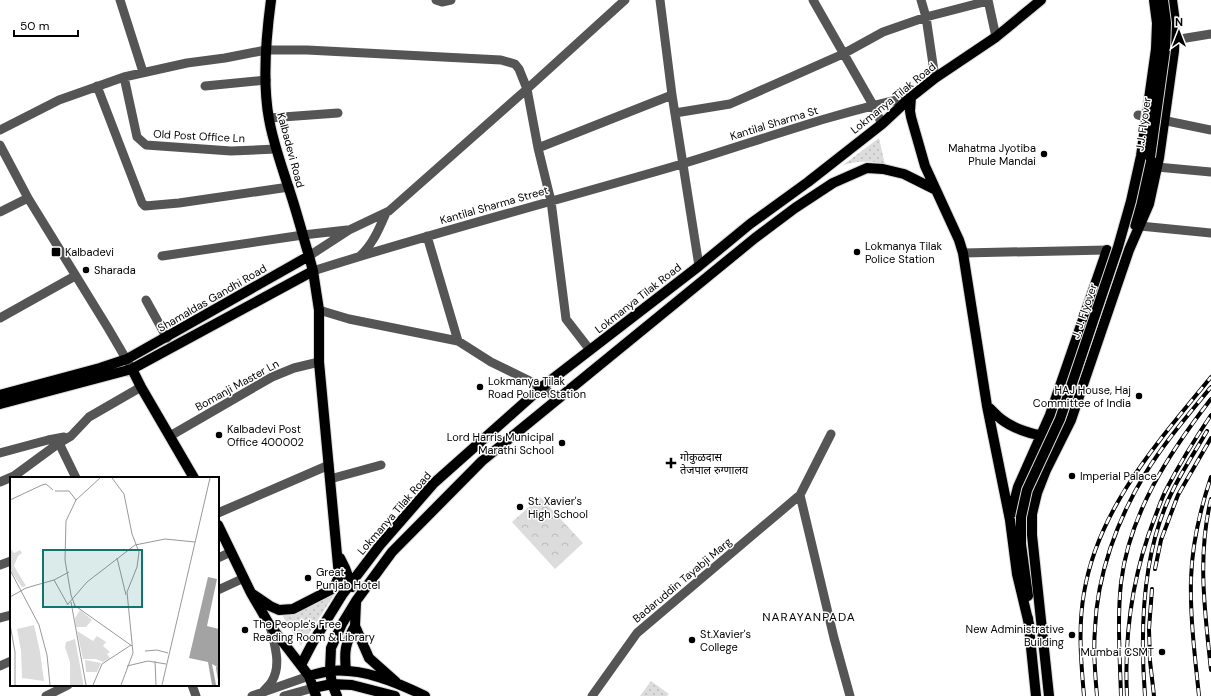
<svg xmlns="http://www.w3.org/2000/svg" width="1211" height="696" viewBox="0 0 1211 696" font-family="'DM Sans','Noto Sans Devanagari',sans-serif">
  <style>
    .park { fill: url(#park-crowns) }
    .garden { fill: url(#garden-dots) }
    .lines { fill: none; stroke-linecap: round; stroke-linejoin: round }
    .major-casing { stroke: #dbdbdb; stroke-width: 12 }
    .minor { stroke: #555; stroke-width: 9 }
    .major { stroke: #000; stroke-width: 10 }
    .rail-casing { stroke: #000; stroke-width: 4 }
    .rail { stroke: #fff; stroke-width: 2.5; stroke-dasharray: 8; stroke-linecap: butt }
    .major-bridge-casing { stroke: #dbdbdb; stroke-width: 12; stroke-linecap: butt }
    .major-bridge { stroke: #000; stroke-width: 10 }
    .poi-dot { fill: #000; stroke: #fff; stroke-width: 1.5 }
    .labels { text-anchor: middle; stroke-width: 3; stroke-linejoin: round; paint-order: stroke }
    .street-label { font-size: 11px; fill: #000; stroke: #fff }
    .poi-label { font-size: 11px; fill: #000; stroke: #fff; text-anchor: start }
    .neighbourhood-label { font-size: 12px; letter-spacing: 1px; fill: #000; stroke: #fff }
    .inset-river { fill: none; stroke: #a3a3a3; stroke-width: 2 }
    .inset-road { fill: none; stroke: #999; stroke-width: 1 }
    .view { fill: #0f766e; fill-opacity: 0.15; stroke: #0f766e; stroke-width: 2 }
    .inset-edge { fill: none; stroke: #000; stroke-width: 2 }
  </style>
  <defs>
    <pattern id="park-crowns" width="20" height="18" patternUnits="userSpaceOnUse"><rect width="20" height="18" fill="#dcdcdc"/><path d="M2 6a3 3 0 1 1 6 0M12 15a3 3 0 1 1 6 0" fill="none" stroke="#bbb"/></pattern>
    <pattern id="garden-dots" width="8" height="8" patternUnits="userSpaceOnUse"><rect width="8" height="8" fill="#dcdcdc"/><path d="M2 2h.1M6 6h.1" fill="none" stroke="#bbb" stroke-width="1.8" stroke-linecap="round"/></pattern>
  </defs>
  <rect width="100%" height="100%" fill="#fff"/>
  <path class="park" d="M 540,497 L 583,543 L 555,569 L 512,522 Z"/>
  <path class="garden" d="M 879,138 L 885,165 C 869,160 860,161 843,165 Z
    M 336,592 L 301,646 L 281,613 Z
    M 651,681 L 669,694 L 667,696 L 640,696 Z"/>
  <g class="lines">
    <defs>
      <path id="major" d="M 911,97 L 910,111 L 911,117 L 925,166 L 959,240 L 963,253 L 987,406 L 1010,520 L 1017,574 L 1029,624
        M 1135,225 L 1150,157
        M 132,369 L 141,387 L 194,478
        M 0,395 L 100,368 L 127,359 L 309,256
        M 0,404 L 132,369 L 313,271
        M 987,406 C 992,410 996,415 1001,419 C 1011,427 1035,437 1048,435
        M 1011,514 L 1018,487 L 1050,415 L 1107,250
        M 1021,517 L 1021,544 L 1028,596
        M 218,525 L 251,593 L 269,624 L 309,676 L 316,696
        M 340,558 L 345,568 L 352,587
        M 251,593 L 270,606 L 279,610 L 293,609 L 334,588 L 339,576 L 319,362 L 319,310 L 313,271 L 309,256 C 302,233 296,209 288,186 C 281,164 273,142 269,119 C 262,81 266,37 271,0
        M 356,602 L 355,626 L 369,658 L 396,682
        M 1028,618 L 1036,696
        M 301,665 L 313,642 L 342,595 L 380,545 L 434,483 L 542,387 L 699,266 L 750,224 L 808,182 L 882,124 L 911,97 L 935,78 L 996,37 L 1041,0
        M 346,671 C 344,651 345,644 355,626
        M 309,676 C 316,674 323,672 330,671 C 363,668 396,682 425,696
        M 313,688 L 332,684 L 352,685 L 395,696
        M 337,696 L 332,684 L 330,671 L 331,648 L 342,624 L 356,601 L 392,552 L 482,461 L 755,238 L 795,208 L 833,183 L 867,168 L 883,169 L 904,174 L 936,190
        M 1049,696 L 1032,535 L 1032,514 L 1037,493 L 1046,470 L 1071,420 L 1129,250 L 1149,204 L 1159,158 L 1174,51 L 1175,22 L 1172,0"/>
    </defs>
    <use href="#major" class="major-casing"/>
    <path class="minor" d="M 120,0 L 143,72
      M 436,0 L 442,2 L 451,0
      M 660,0 L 672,95 L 699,266
      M 813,0 L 873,105 L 882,124
      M 921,0 L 926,17 L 935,78
      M 988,0 L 996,37
      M 1174,40 L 1211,34
      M 124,77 L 137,137 L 146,145 L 231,151 L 276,149
      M 97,86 L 142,203 L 145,206 L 179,203 L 289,187
      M 205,86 L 266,80
      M 675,113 L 730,104 L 843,54 L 883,32 L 926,17 L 988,1
      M 1138,115 L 1211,130
      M 269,118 L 338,113
      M 0,130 L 59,100 L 124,77 L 187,63 L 225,58 L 266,50 L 307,50 L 501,60 L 515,64 L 519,69 L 527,89 L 538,148 L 551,201 L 566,319 L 590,350
      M 0,145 L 28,198 L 108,328 L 132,369
      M 538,148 L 672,95
      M 1157,167 L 1211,172
      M 0,212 L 28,198
      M 1140,226 L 1211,233
      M 427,236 L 458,341
      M 963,253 L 1107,250
      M 162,256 L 303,235 L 347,230
      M 309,256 L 349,230 L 389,211 L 527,89 L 625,0
      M 360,256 C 373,244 379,229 386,213
      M 313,271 C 435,232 559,200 682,164 C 758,141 833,113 911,97
      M 146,300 L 167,338
      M 319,310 L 349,319 L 458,341 L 491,362 L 542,387 L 558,399
      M 0,318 L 75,276
      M 831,434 L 800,495 L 834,638 L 850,696
      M 170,436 L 272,377 L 294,368 L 319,362
      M 59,443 L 76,478
      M 0,453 L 48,440 L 64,437
      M 330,479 L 381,465
      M 0,482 L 14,476 L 59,443 L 71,436 L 89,417 L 141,387
      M 218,513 L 329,465
      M 218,558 L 231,552
      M 0,565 L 11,561
      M 218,590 L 244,578
      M 0,618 L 11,615
      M 0,666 L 11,661
      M 192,685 L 196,696
      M 262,693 C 265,689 270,685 272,681 C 282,664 274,643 270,626
      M 46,696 L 68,685
      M 252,696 L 309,676
      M 284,696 L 313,688
      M 592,696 L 637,633 L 800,495"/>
    <use href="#major" class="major"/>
    <defs>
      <path id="rail" d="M 1211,499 C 1197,556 1205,613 1211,670
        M 1155,569 L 1161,540 L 1178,495 L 1211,438
        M 1152,589 L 1149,629 L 1150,661 L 1154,696
        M 1084,696 C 1081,662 1078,627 1084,593 C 1098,508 1158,442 1211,377
        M 1097,696 C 1095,674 1093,651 1095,629 C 1097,575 1117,520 1145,474 C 1164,443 1188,415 1211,387
        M 1121,696 C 1120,659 1117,620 1121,583 C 1129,514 1169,453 1211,399
        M 1127,696 C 1124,635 1133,573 1155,517 C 1159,507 1162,497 1167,488 C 1180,463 1195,439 1211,415
        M 1145,696 C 1140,631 1142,552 1172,492 C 1182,471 1195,452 1207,431
        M 1199,696 C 1195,657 1190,618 1191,579 C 1192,544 1200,510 1211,477"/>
    </defs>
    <use href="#rail" class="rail-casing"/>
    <use href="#rail" class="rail"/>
    <defs>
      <path id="major-bridge" d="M 1150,157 L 1165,50 L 1166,23 L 1163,0
        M 1021,517 L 1027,490 L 1060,419 L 1118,247 L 1131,201 L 1141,156 L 1156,49 L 1157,23 L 1154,0"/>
    </defs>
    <use href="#major-bridge" class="major-bridge-casing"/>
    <use href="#major-bridge" class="major-bridge"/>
  </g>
  <g class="poi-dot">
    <circle cx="1044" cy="154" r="4"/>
    <rect x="51" y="247" width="10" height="10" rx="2"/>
    <circle cx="857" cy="252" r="4"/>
    <circle cx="86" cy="270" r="4"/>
    <circle cx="480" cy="387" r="4"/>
    <circle cx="1139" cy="396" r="4"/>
    <circle cx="219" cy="435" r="4"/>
    <circle cx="562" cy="443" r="4"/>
    <path d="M669 457h4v4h4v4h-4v4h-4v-4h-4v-4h4z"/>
    <circle cx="1072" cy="476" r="4"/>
    <circle cx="520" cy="507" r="4"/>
    <circle cx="308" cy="578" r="4"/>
    <circle cx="245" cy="630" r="4"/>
    <circle cx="1072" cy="635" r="4"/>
    <circle cx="692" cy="640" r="4"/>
    <circle cx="1162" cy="652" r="4"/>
  </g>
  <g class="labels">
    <g class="street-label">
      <text transform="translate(893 98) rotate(-39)" y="4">Lokmanya Tilak Road</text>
      <text transform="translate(774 123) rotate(-17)" y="4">Kantilal Sharma St</text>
      <text transform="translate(1143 124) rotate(-82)" y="4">J.J. Flyover</text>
      <text transform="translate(199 136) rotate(3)" y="4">Old Post Office Ln</text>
      <text transform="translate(291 150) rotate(75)" y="4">Kalbadevi Road</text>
      <text transform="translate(494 205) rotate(-16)" y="4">Kantilal Sharma Street</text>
      <text transform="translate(212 298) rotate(-30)" y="4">Shamaldas Gandhi Road</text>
      <text transform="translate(638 298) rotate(-38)" y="4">Lokmanya Tilak Road</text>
      <text transform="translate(1084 311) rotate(-71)" y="4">J. J. Flyover</text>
      <text transform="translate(237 385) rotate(-29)" y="4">Bomanji Master Ln</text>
      <text transform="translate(394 513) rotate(-49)" y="4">Lokmanya Tilak Road</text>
      <text transform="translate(682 580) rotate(-40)" y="4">Badaruddin Tayabji Marg</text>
    </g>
    <g class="poi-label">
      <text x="1036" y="152" text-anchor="end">Mahatma Jyotiba<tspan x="1036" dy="13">Phule Mandai</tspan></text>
      <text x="865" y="250">Lokmanya Tilak<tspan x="865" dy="13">Police Station</tspan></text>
      <text x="65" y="256">Kalbadevi</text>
      <text x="94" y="274">Sharada</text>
      <text x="488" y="385">Lokmanya Tilak<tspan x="488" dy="13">Road Police Station</tspan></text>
      <text x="1131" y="394" text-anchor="end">HAJ House, Haj<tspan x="1131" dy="13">Committee of India</tspan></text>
      <text x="227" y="433">Kalbadevi Post<tspan x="227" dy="13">Office 400002</tspan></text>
      <text x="554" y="441" text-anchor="end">Lord Harris Municipal<tspan x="554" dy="13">Marathi School</tspan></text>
      <text x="680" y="461">गोकुळदास<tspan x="680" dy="13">तेजपाल रुग्णालय</tspan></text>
      <text x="1080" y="480">Imperial Palace</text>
      <text x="528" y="505">St. Xavier's<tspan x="528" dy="13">High School</tspan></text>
      <text x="316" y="576">Great<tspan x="316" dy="13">Punjab Hotel</tspan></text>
      <text x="253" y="628">The People's Free<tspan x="253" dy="13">Reading Room &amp; Library</tspan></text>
      <text x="1064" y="633" text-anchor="end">New Administrative<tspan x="1064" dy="13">Building</tspan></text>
      <text x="700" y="638">St.Xavier's<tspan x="700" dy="13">College</tspan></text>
      <text x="1154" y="656" text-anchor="end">Mumbai CSMT</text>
    </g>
    <g class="neighbourhood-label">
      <text x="809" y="621">NARAYANPADA</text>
    </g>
  </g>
  <g transform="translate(10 477)">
    <rect width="209" height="209" fill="#fff"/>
    <path d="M 24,148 L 30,175 L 34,204 L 12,201 L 11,174 L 7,152 ZM 75,183 L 91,186 L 87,195 L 76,195 Z" fill="#dcdcdc"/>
    <path d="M 0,71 L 4,76 L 10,73 L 12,76 L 8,79 L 4,89 L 16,109 L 12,110 L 0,93 Z" fill="#dcdcdc"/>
    <path d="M 70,133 L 82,143 L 76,150 L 66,150 L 65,141 ZM 67,154 L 83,164 L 87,159 L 96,165 L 93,169 L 100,175 L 97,177 L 100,181 L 93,185 L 86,182 L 73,182 ZM 65,162 L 73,205 L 73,208 L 60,208 L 60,185 L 55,170 L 56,165 Z" fill="#dcdcdc"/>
    <path d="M 198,100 L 207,102 L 197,149 L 209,152 L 209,191 L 202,187 L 206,208 L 202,208 L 198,185 L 179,181 Z" fill="#a3a3a3"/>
    <path class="inset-river" d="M 209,191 L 207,191 L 209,203"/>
    <path class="inset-road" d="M 102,1 L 114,17 L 122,57 L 129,75 L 127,90 L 117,115 L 123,176 L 111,208M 45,14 L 59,14 L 66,23M 0,23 L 32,8 L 36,7 L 43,13M 107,81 L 116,118M 0,93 L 29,148 L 37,178 L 40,208M 44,103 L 58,128M 0,120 L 16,111 L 44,103 L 59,95M 61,125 L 76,208M 58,127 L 77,105 L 125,68 L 155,62 L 185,65M 64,128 L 122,169M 65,129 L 61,118 L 55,83 L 56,44 L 66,23 L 90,1M 0,147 L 5,175 L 5,208M 135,174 L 147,173 L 158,176M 145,184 L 146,208M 117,189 L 138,184 L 156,187M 83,208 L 92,187 L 121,168M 152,208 L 200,1"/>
    <path class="view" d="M 33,73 L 132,73 L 132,130 L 33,130 Z"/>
    <rect width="209" height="209" class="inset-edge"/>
  </g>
  <g transform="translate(1179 32)" stroke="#ffffff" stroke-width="3" paint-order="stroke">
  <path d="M0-3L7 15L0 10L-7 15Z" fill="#000000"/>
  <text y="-6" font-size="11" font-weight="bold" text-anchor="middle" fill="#000000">N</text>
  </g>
  <path d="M14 30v6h64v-6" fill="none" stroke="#000000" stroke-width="2"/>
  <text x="20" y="30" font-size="12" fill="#000000" stroke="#ffffff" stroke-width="3" paint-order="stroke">50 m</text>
</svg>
